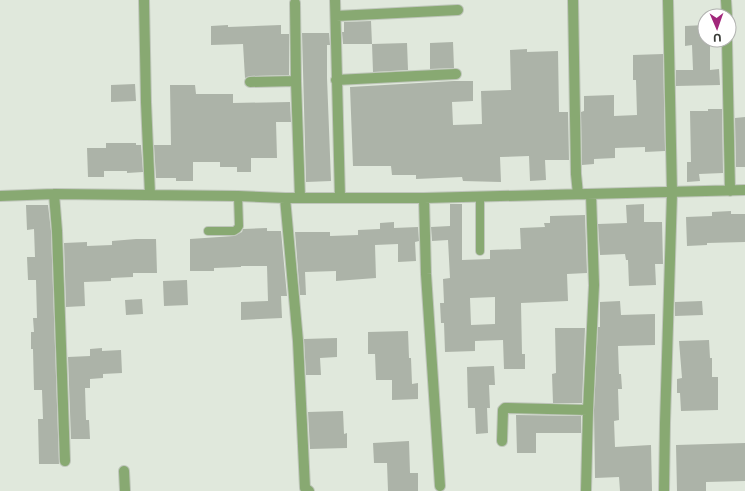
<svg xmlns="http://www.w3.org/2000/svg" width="745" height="491" viewBox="0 0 745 491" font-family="Montserrat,sans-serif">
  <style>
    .building { fill: #acb3a8; fill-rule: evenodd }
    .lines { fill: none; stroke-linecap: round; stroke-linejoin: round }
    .service-casing { stroke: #bfc6bb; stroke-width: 10 }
    .minor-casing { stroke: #bfc6bb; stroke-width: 12 }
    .service { stroke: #88a972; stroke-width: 8 }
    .minor { stroke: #88a972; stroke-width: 10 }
  </style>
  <rect width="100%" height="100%" fill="#e0e8dc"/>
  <path class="building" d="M 371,21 L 372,44 L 343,44 L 342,32 L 344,32 L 344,22 Z
    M 228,25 L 228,27 L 281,25 L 281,34 L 289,34 L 289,75 L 250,76 L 245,78 L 243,44 L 211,45 L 211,26 Z
    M 705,25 L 705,40 L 710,40 L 710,70 L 719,69 L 720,85 L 676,86 L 676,70 L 693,70 L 692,45 L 685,46 L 685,26 Z
    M 302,33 L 329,33 L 330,45 L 327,45 L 327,78 L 331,181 L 306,182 Z
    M 453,42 L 454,68 L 430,69 L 430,43 Z
    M 407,43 L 408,70 L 373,72 L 372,44 Z
    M 527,49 L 527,52 L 558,51 L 559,112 L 568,112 L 569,160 L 545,160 L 546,180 L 530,181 L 529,156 L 500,157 L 501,182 L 463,181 L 462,177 L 416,179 L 416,175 L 392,175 L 391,166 L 353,166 L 350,87 L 454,81 L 473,81 L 473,101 L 452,102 L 453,125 L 482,124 L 481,91 L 511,90 L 510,50 Z
    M 663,54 L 665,151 L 645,152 L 645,147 L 615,148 L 615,158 L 594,159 L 594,164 L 582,165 L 581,112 L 584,111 L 584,96 L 614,95 L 614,116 L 637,115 L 636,80 L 633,80 L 633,55 Z
    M 135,84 L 136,101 L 111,102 L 111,85 Z
    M 170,85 L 195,85 L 196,94 L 233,94 L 233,103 L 290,102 L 291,122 L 276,122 L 277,158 L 251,158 L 251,172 L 237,172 L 237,167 L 220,167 L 220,162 L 193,162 L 193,181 L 176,181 L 176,178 L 156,178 L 154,145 L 171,145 Z
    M 708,109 L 722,109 L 723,173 L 699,174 L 700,181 L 687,182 L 687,162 L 691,162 L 690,111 L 708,111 Z
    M 745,117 L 745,167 L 736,167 L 735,118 Z
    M 106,143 L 136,143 L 136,145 L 141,145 L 143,172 L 127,173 L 127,171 L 104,171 L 104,177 L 88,177 L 87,148 L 106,148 Z
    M 450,204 L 462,204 L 462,260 L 490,259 L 490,250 L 521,249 L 520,228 L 545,227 L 544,223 L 550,223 L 550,216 L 585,215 L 587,273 L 567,274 L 568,301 L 521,303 L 522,354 L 525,354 L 525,369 L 504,369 L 503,340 L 475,341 L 475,351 L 445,352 L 444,323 L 441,323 L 440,303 L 444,303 L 443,279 L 450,278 L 448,240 L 432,241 L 431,227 L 450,226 ZM 495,297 L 495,324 L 471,325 L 470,298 Z
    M 644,204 L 644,222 L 662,222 L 663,264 L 655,264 L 656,285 L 629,286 L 628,260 L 626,260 L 625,254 L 600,255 L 598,224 L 627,223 L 626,205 Z
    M 26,205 L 48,205 L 51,231 L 59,464 L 39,464 L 38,419 L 43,419 L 42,390 L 34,390 L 33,349 L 31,349 L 31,332 L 34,332 L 33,318 L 37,318 L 36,280 L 28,280 L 27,257 L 35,257 L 34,229 L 27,230 Z
    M 731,211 L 731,214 L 745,214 L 745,242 L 707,243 L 707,245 L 687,246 L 686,217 L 712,216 L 712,212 Z
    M 394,222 L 394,228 L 418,227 L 419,241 L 415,242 L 416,261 L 398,262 L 398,244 L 375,245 L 376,278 L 336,281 L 336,271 L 305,272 L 306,295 L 300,295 L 295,232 L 330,232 L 330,236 L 358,235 L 358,230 L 380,229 L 380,223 Z
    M 267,228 L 267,231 L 281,231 L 287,296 L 281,296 L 282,318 L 241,320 L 241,302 L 268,301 L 267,266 L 241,266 L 241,267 L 214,268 L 214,271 L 190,271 L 190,239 L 234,236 L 242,232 L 243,229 Z
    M 136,239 L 156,239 L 157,273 L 133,273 L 133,277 L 111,278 L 111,281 L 84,282 L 85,306 L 66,307 L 64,243 L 87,242 L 87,246 L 112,245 L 112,241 Z
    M 187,280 L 188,305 L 164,306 L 163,281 Z
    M 142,299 L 143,314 L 126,315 L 125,300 Z
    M 620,301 L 621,315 L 655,314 L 655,345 L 618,346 L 619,374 L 621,374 L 622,389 L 618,389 L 619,420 L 614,421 L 615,447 L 651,445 L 652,491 L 620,491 L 619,477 L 595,478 L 594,410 L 598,327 L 600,327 L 600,302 Z
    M 702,301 L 703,315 L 675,316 L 675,302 Z
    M 555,328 L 585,328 L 582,403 L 553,403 L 552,374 L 556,373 Z
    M 408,331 L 409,358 L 411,358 L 412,384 L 418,383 L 418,399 L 392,400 L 392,380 L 376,380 L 375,354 L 368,354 L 368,332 Z
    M 337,338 L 337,357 L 320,358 L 321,375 L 306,375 L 304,339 Z
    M 709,340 L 710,358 L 712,358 L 712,377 L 718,377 L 718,410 L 681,411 L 680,393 L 677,393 L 677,379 L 682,378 L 679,341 Z
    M 102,348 L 102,351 L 121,350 L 122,373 L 103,374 L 103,378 L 90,379 L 90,388 L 85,388 L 86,420 L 89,420 L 90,439 L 71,439 L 68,357 L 90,356 L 90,349 Z
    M 494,366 L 495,385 L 489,385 L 490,408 L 487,408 L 488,433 L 476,434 L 475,408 L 468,408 L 467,367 Z
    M 343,411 L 344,434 L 347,433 L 347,448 L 310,449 L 308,412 Z
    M 516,415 L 581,416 L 581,433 L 536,433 L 536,453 L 517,453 Z
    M 409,441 L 410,473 L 418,473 L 418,491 L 388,491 L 387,463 L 374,463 L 373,443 Z
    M 745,443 L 745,481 L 706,482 L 706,491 L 677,491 L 676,445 Z"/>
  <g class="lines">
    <defs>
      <path id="service" d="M 208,231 L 234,231 L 237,229 L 239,226 L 238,196
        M 480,251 L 480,196"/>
      <path id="minor" d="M 144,0 L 146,102 L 150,195
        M 335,0 L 340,198
        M 573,0 L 576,174 L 578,194
        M 726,0 L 727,16
        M 295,3 L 296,81 L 300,198
        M 336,16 L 458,10
        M 727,40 L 730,191
        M 336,80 L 456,74
        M 250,82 L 296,81
        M 54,194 L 57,231 L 65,461
        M 0,196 L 54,194 L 238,196 L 285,198 L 424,198 L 745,190
        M 285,198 L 298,341 L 305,488 L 309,491
        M 424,198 L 426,274 L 440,486
        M 502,441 L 503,410 L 505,408 L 588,410
        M 124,471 L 125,491
        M 586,491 L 588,410 L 594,285 L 591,194
        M 664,491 L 665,423 L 672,193 L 668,0"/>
    </defs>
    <use href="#service" class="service-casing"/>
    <use href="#minor" class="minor-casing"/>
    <use href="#service" class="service"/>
    <use href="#minor" class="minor"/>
  </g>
  <g transform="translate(717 28) rotate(178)"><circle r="19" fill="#ffffff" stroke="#b0b1af"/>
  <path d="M0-3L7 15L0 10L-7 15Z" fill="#a2277b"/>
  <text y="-6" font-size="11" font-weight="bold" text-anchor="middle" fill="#3a3d38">U</text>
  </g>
</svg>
